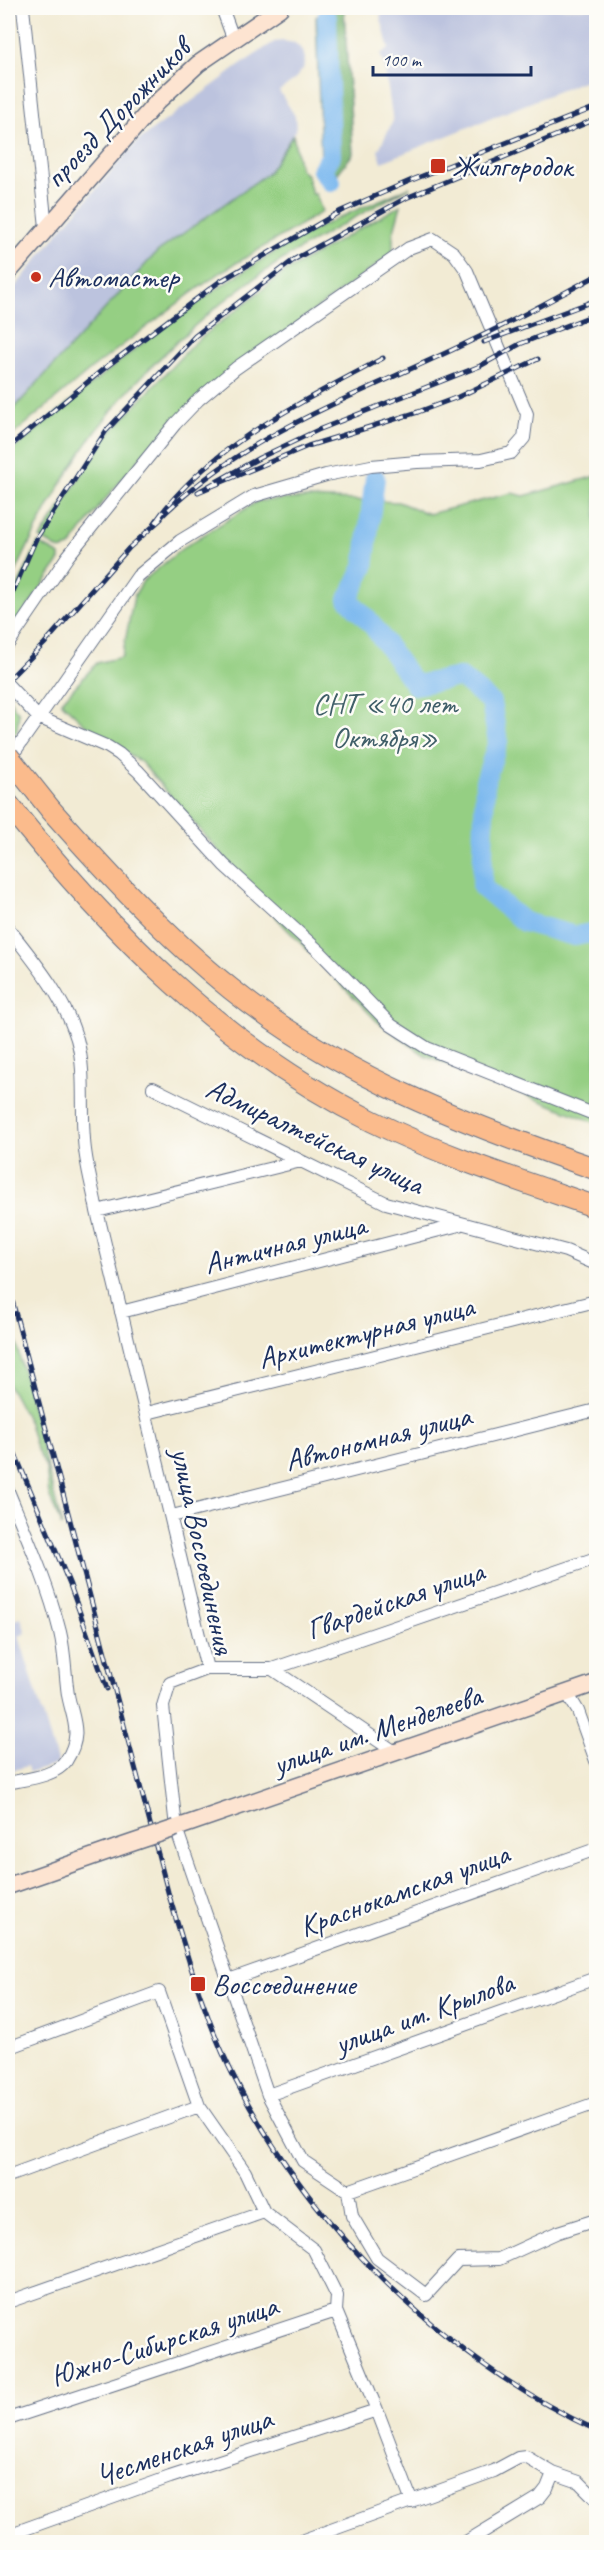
<svg xmlns="http://www.w3.org/2000/svg" width="604" height="2550" viewBox="0 0 604 2550" font-family="Caveat,sans-serif">
  <style>
    .industrial { fill: #bcc3de }
    .green { fill: #95cf83; stroke: #587f70; stroke-width: 1.5 }
    .forest { fill: #78b271; stroke: #4a7068; stroke-width: 1.5 }
    .lines { fill: none; stroke-linecap: round; stroke-linejoin: round }
    .river { stroke: #7db9ef; stroke-width: 20 }
    .street-casing { stroke: #667187; stroke-width: 14 }
    .secondary-casing { stroke: #667187; stroke-width: 19 }
    .highway-casing { stroke: #667187; stroke-width: 23 }
    .street { stroke: #fff; stroke-width: 12 }
    .secondary { stroke: #fde4d1; stroke-width: 16 }
    .highway { stroke: #fbbb8c; stroke-width: 21 }
    .rail-casing { stroke: #1b2f5e; stroke-width: 5 }
    .rail { stroke: #fdfcf7; stroke-width: 3; stroke-dasharray: 9; stroke-linecap: butt }
    .secondary-bridge-casing { stroke: #667187; stroke-width: 19; stroke-linecap: butt }
    .highway-bridge-casing { stroke: #667187; stroke-width: 23; stroke-linecap: butt }
    .secondary-bridge { stroke: #fde4d1; stroke-width: 16 }
    .highway-bridge { stroke: #fbbb8c; stroke-width: 21 }
    .poi-dot { fill: #c8321e; stroke: #fdfcf7; stroke-width: 2 }
    .labels { text-anchor: middle; stroke-width: 5; stroke-linejoin: round; paint-order: stroke }
    .street-label { font-size: 30px; fill: #1b2f5e; stroke: #fdfcf7 }
    .poi-label { font-size: 30px; fill: #1b2f5e; stroke: #fdfcf7; text-anchor: start }
    .park-label { font-size: 30px; fill: #405f69; stroke: #fdfcf7 }
  </style>
  <rect width="100%" height="100%" fill="#fdfcf7"/>
  <filter id="ink" filterUnits="userSpaceOnUse"><feTurbulence type="fractalNoise" baseFrequency=".0167" numOctaves="2"/><feDisplacementMap in="SourceGraphic" scale="12" xChannelSelector="R" yChannelSelector="G"/><feConvolveMatrix kernelMatrix="1 2 1 2 8 2 1 2 1" color-interpolation-filters="sRGB"/></filter>
  <filter id="wash" filterUnits="userSpaceOnUse"><feTurbulence type="fractalNoise" baseFrequency=".008" numOctaves="4" result="noise"/><feDisplacementMap in="SourceGraphic" scale="24" xChannelSelector="R" yChannelSelector="G"/><feGaussianBlur stdDeviation="1.35" result="paint"/><feColorMatrix in="noise" values="0 0 0 0 0 0 0 0 0 0 0 0 0 0 0 0 0 1.4 0 .05"/><feComposite in="paint" operator="in"/></filter>
  <g filter="url(#wash)">
    <rect width="100%" height="100%" fill="#f2ebd4"/>
    <path class="industrial" d="M 384,8 L 596,8 L 596,76 L 382,162 L 378,151 L 393,121 L 384,63 L 380,54 L 389,49 L 380,15 L 385,13 Z
      M 283,41 L 295,43 L 303,51 L 305,59 L 303,69 L 294,80 L 279,91 L 295,116 L 296,129 L 281,157 L 268,173 L 157,252 L 8,415 L 8,296 L 63,227 L 138,141 L 246,61 L 274,42 Z
      M 8,1599 L 14,1620 L 21,1618 L 26,1633 L 19,1636 L 58,1764 L 29,1773 L 27,1766 L 8,1772 Z"/>
    <path class="green" d="M 293,135 L 300,169 L 307,175 L 312,194 L 316,194 L 322,212 L 223,271 L 190,294 L 90,370 L 8,439 L 8,415 L 157,252 L 268,173 Z
      M 410,187 C 365,212 319,236 276,264 C 216,302 141,370 99,427 C 61,477 34,532 8,589 L 8,454 C 102,374 200,291 310,232 C 342,215 377,202 410,187 Z
      M 401,205 L 393,234 L 393,253 L 305,317 L 151,445 L 102,503 L 70,547 L 60,550 L 40,538 L 107,436 L 193,344 L 286,271 Z
      M 596,476 L 596,1123 L 425,1055 L 377,1021 L 285,927 L 141,762 L 91,730 L 61,702 L 97,663 L 122,657 L 134,596 L 143,581 L 184,547 L 258,501 L 308,498 L 398,502 L 429,514 L 512,493 L 524,496 Z
      M 38,543 L 60,555 L 60,560 L 8,636 L 8,607 Z
      M 8,694 L 13,706 L 19,713 L 17,730 L 11,739 L 8,734 Z
      M 8,1310 L 62,1527 L 49,1495 L 46,1468 L 35,1445 L 29,1423 L 8,1384 Z"/>
    <path class="forest" d="M 331,8 L 344,8 L 353,154 L 334,178 L 321,160 L 316,17 Z"/>
    <g class="lines">
      <path class="river" d="M 327,18 L 331,156 L 322,170 L 331,182
        M 375,478 L 364,567 L 348,599 L 371,623 L 415,685 L 460,677 L 491,702 L 498,742 L 485,781 L 482,887 L 524,922 L 575,936 L 596,932"/>
    </g>
  </g>
  <g filter="url(#ink)">
    <g class="lines">
      <defs>
        <path id="street" d="M 23,8 L 46,227
          M 222,8 L 233,38
          M 8,644 L 68,556 L 175,424 L 198,400 L 236,368 L 409,248 L 433,239 L 454,253 L 467,271 L 527,414 L 524,438 L 511,453 L 481,460 L 417,462 L 371,466 L 326,475 L 254,496 L 180,541 L 138,576 L 8,761
          M 8,685 L 38,717 L 108,747 L 119,754 L 138,771 L 224,865 L 320,952 L 391,1025 L 427,1048 L 596,1115
          M 8,928 C 35,962 64,997 77,1039 C 86,1071 81,1107 84,1139 C 85,1163 93,1188 97,1211 L 207,1669
          M 153,1088 L 386,1203 L 566,1251 L 596,1264
          M 97,1211 L 301,1161
          M 121,1312 L 459,1225
          M 147,1413 L 596,1301
          M 8,1491 C 27,1537 48,1584 60,1632 C 65,1652 65,1674 68,1695 C 73,1721 83,1734 66,1761 C 55,1777 25,1779 8,1783
          M 172,1516 L 596,1410
          M 272,1669 L 395,1752
          M 567,1693 L 578,1711 L 596,1761
          M 229,1980 L 596,1849
          M 8,2048 L 159,1992 L 199,2106 L 245,2172 L 264,2212 L 314,2250 L 337,2296 L 336,2311 L 377,2410 L 412,2502
          M 268,2095 L 596,1978
          M 8,2176 L 199,2106
          M 348,2191 L 303,2161 L 268,2095 L 176,1828 L 163,1706 L 170,1683 L 207,1669 L 272,1669 L 596,1558
          M 348,2191 L 352,2216 L 377,2258 L 426,2295 L 458,2260 L 499,2259 L 558,2232 L 596,2220
          M 348,2191 L 596,2103
          M 8,2302 L 264,2212
          M 8,2419 L 336,2311
          M 8,2535 L 170,2477 L 377,2410
          M 298,2542 L 494,2471 L 518,2458 L 526,2457 L 553,2473 L 579,2482 L 596,2499
          M 466,2542 L 540,2497 L 547,2488 L 553,2473"/>
        <path id="secondary" d="M 8,273 L 157,102 L 198,64 L 280,8
          M 176,1828 L 596,1683
          M 8,1886 L 117,1848"/>
        <path id="highway" d="M 8,804 C 109,931 224,1048 372,1121 C 443,1156 521,1181 596,1207
          M 51,810 C 107,873 165,936 231,989 C 338,1075 468,1125 596,1169"/>
      </defs>
      <use href="#street" class="street-casing"/>
      <use href="#secondary" class="secondary-casing"/>
      <use href="#highway" class="highway-casing"/>
      <use href="#street" class="street"/>
      <use href="#secondary" class="secondary"/>
      <use href="#highway" class="highway"/>
      <defs>
        <path id="rail" d="M 484,342 L 596,300
          M 383,358 C 303,402 207,446 154,524 C 244,431 363,394 475,339 C 516,320 556,297 596,276
          M 538,359 L 458,397 L 418,412 L 308,446 L 198,492 L 259,458 L 318,430 L 480,366 L 520,344 L 596,314
          M 8,448 L 106,367 L 219,282 L 341,211 L 412,180 L 596,107
          M 8,603 L 36,539 L 106,431 L 195,336 L 295,259 L 406,198 L 596,119
          M 8,680 L 44,644 L 129,548 L 161,519
          M 8,1285 L 168,1892 C 187,1955 205,2020 235,2079 C 309,2226 447,2361 596,2430
          M 8,1437 L 70,1585 L 107,1689"/>
      </defs>
      <use href="#rail" class="rail-casing"/>
      <use href="#rail" class="rail"/>
      <defs>
        <path id="secondary-bridge" d="M 117,1848 L 176,1828"/>
        <path id="highway-bridge" d="M 8,756 L 51,810"/>
      </defs>
      <use href="#secondary-bridge" class="secondary-bridge-casing"/>
      <use href="#highway-bridge" class="highway-bridge-casing"/>
      <use href="#secondary-bridge" class="secondary-bridge"/>
      <use href="#highway-bridge" class="highway-bridge"/>
    </g>
  </g>
  <g class="poi-dot">
    <rect x="430" y="158" width="16" height="16" rx="3"/>
    <circle cx="36" cy="277" r="6"/>
    <rect x="190" y="1976" width="16" height="16" rx="3"/>
  </g>
  <g class="labels">
    <g class="street-label">
      <text transform="translate(117 113) rotate(-46)" y="10">проезд Дорожников</text>
      <text transform="translate(315 1136) rotate(25)" y="10">Адмиралтейская улица</text>
      <text transform="translate(285 1244) rotate(-14)" y="10">Античная улица</text>
      <text transform="translate(366 1332) rotate(-14)" y="10">Архитектурная улица</text>
      <text transform="translate(378 1438) rotate(-14)" y="10">Автономная улица</text>
      <text transform="translate(203 1551) rotate(78)" y="10">улица Воссоединения</text>
      <text transform="translate(395 1600) rotate(-19)" y="10">Гвардейская улица</text>
      <text transform="translate(377 1730) rotate(-19)" y="10">улица им. Менделеева</text>
      <text transform="translate(404 1890) rotate(-20)" y="10">Краснокамская улица</text>
      <text transform="translate(424 2013) rotate(-20)" y="10">улица им. Крылова</text>
      <text transform="translate(164 2341) rotate(-18)" y="10">Южно-Сибирская улица</text>
      <text transform="translate(184 2447) rotate(-19)" y="10">Чесменская улица</text>
    </g>
    <g class="poi-label">
      <text x="452" y="176">Жилгородок</text>
      <text x="48" y="287">Автомастер</text>
      <text x="212" y="1994">Воссоединение</text>
    </g>
    <g class="park-label">
      <text x="385" y="713">СНТ «40 лет<tspan x="385" dy="34">Октября»</tspan></text>
    </g>
  </g>
  <rect width="604" height="2550" fill="none" stroke="#fdfcf7" stroke-width="30"/>
  <path d="M373 66v9h158v-9" fill="none" stroke="#1b2f5e" stroke-width="3"/>
  <text x="382" y="66" font-size="18" fill="#1b2f5e" stroke="#fdfcf7" stroke-width="4.5" paint-order="stroke">100 m</text>
</svg>
